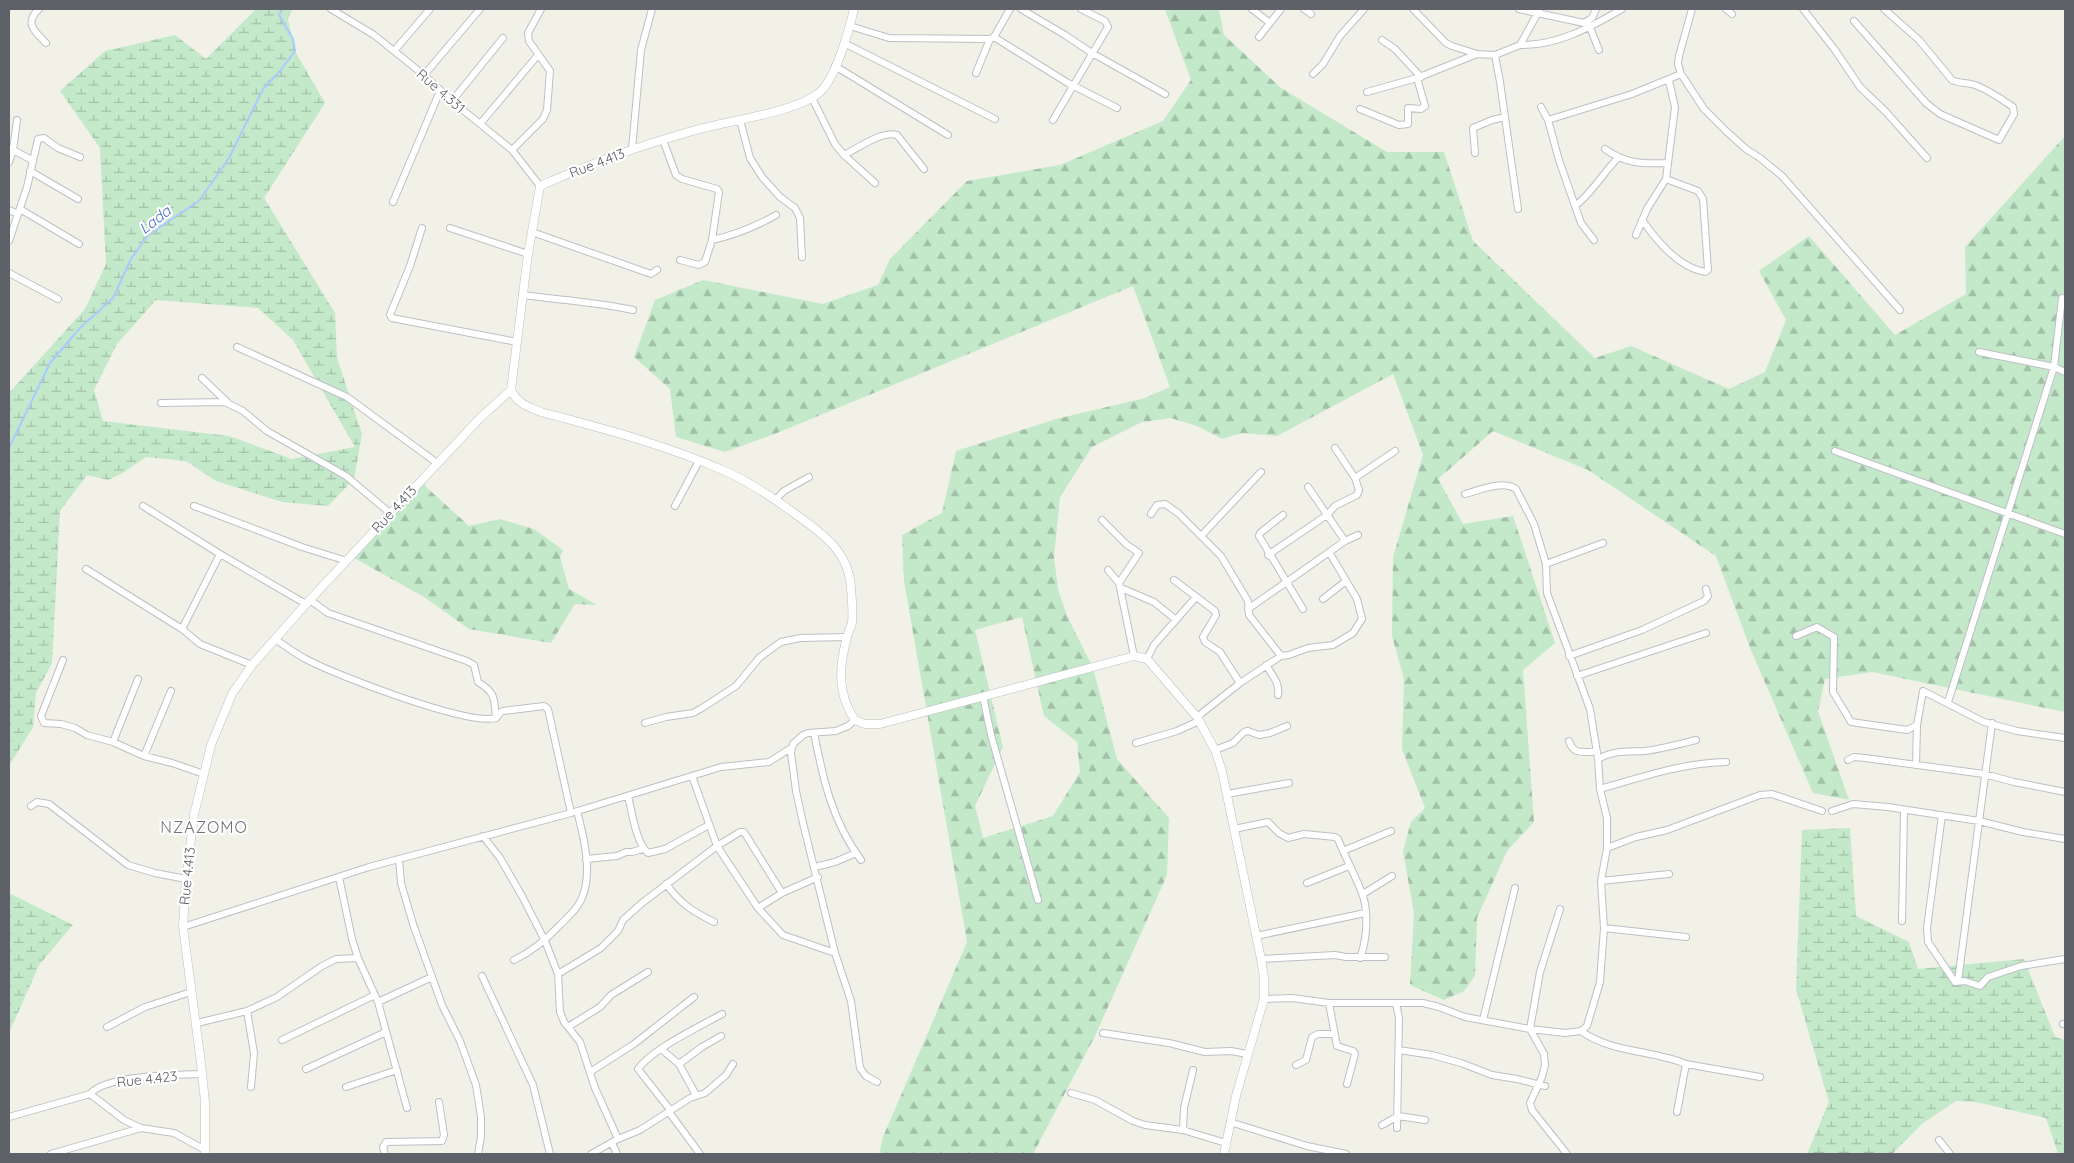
<svg xmlns="http://www.w3.org/2000/svg" width="2074" height="1163" viewBox="0 0 2074 1163" font-family="Quicksand,sans-serif">
  <style>
    .forest { fill: url(#forest-firs); fill-rule: evenodd }
    .wetland { fill: url(#wetland-marsh); fill-rule: evenodd }
    .lines { fill: none; stroke-linecap: round; stroke-linejoin: round }
    .stream { stroke: #a9caff; stroke-width: 2 }
    .minor-casing { stroke: #bebfc6; stroke-width: 8 }
    .tertiary-casing { stroke: #bebfc6; stroke-width: 9 }
    .minor { stroke: #fff; stroke-width: 6 }
    .tertiary { stroke: #fff; stroke-width: 8 }
    .labels { text-anchor: middle; stroke-width: 4.5; stroke-linejoin: round; paint-order: stroke }
    .street-label { font-size: 14px; fill: #5e6168; stroke: #fff }
    .water-label { font-size: 15px; font-style: italic; fill: #446eca; stroke: #fff }
    .quarter-label { font-size: 16px; letter-spacing: 1px; fill: #6f737a; stroke: #fff }
  </style>
  <defs>
    <pattern id="forest-firs" width="22" height="20" patternUnits="userSpaceOnUse" patternTransform="scale(1.25)"><rect width="22" height="20" fill="#c3e9ca"/><path d="M5 1l3.5 6h-7zM16 11l3.5 6h-7z" fill="#a2c0a8"/></pattern>
    <pattern id="wetland-marsh" width="20" height="14" patternUnits="userSpaceOnUse" patternTransform="scale(1.25)"><rect width="20" height="14" fill="#c3e9ca"/><path d="M1 5h8M5 5V1M11 12h8M15 12V8" fill="none" stroke="#a2c0a8"/></pattern>
  </defs>
  <rect width="100%" height="100%" fill="#f1f1e7"/>
  <path class="forest" d="M 1165,9 L 1219,9 L 1224,35 L 1281,88 L 1387,152 L 1444,152 L 1473,241 L 1595,358 L 1631,346 L 1729,389 L 1765,372 L 1786,320 L 1759,271 L 1809,236 L 1895,335 L 1966,294 L 1965,247 L 2065,136 L 2065,712 L 1872,672 L 1825,679 L 1818,711 L 1849,800 L 1813,793 L 1750,648 L 1716,556 L 1588,470 L 1493,431 L 1438,479 L 1463,524 L 1513,516 L 1555,643 L 1523,670 L 1534,822 L 1507,851 L 1477,918 L 1475,976 L 1464,991 L 1444,1000 L 1410,985 L 1414,913 L 1403,851 L 1411,822 L 1425,808 L 1402,749 L 1404,679 L 1392,636 L 1393,557 L 1423,455 L 1393,374 L 1277,436 L 1242,433 L 1222,439 L 1197,426 L 1171,418 L 1142,422 L 1092,447 L 1060,497 L 1054,557 L 1058,589 L 1067,616 L 1093,668 L 1117,759 L 1169,818 L 1167,875 L 1095,1036 L 1033,1154 L 879,1154 L 883,1137 L 967,942 L 904,581 L 902,535 L 942,513 L 956,451 L 1056,419 L 1145,398 L 1170,387 L 1133,286 L 777,433 L 725,452 L 676,437 L 670,389 L 634,357 L 655,300 L 703,280 L 823,304 L 878,285 L 890,259 L 967,181 L 1060,165 L 1163,121 L 1191,80 ZM 1022,617 L 1044,716 L 1077,742 L 1080,772 L 1053,816 L 983,838 L 975,806 L 1003,747 L 975,630 Z
    M 426,476 L 425,486 L 469,526 L 500,519 L 534,529 L 563,550 L 560,557 L 569,589 L 597,605 L 575,604 L 551,643 L 469,629 L 424,597 L 354,558 Z"/>
  <path class="wetland" d="M 256,9 L 292,9 L 288,19 L 295,51 L 325,103 L 264,198 L 335,313 L 337,358 L 362,434 L 354,479 L 328,506 L 282,502 L 216,481 L 186,461 L 146,457 L 121,474 L 108,480 L 87,475 L 60,511 L 52,663 L 36,693 L 33,727 L 9,766 L 9,393 L 85,309 L 106,264 L 100,148 L 60,91 L 105,51 L 175,35 L 206,59 ZM 156,300 L 258,308 L 293,340 L 355,447 L 292,459 L 229,436 L 103,421 L 94,390 L 117,344 Z
    M 1850,828 L 1856,916 L 1909,942 L 1918,969 L 2024,959 L 2055,1037 L 2065,1040 L 2065,1154 L 2058,1154 L 2046,1118 L 1976,1102 L 1956,1101 L 1923,1123 L 1892,1154 L 1807,1154 L 1829,1102 L 1796,989 L 1802,830 Z
    M 9,893 L 73,925 L 39,965 L 10,1031 L 9,1046 Z"/>
  <g class="lines">
    <path class="stream" d="M 9,448 L 50,363 L 80,328 L 113,298 L 131,259 L 148,235 L 199,201 L 229,158 L 263,89 L 280,71 L 295,51 L 293,39 L 279,15 L 282,9"/>
    <defs>
      <path id="minor" d="M 39,9 C 24,23 34,31 46,43
        M 331,9 L 374,35 L 424,75 L 452,101 L 512,150 L 540,186
        M 1021,9 L 1065,35 L 1092,53 L 1165,94
        M 1252,9 L 1270,23
        M 1304,9 L 1311,14
        M 1413,9 L 1446,43 L 1452,46 L 1477,54 L 1495,55 L 1520,45 L 1540,9
        M 1519,9 L 1584,23 L 1592,18 L 1596,9
        M 1692,9 L 1679,56 L 1678,64 L 1681,74 L 1704,109 L 1726,131 L 1746,149 L 1760,158 L 1782,176 L 1900,310
        M 1726,9 L 1732,14
        M 1803,9 L 1835,50 L 1860,87 L 1886,112 L 1927,158
        M 1854,21 L 1926,103 L 1940,114 L 1999,140 L 2014,114 L 2013,107 C 2000,98 1989,90 1975,85 C 1967,82 1960,84 1952,80 L 1919,40 L 1884,9
        M 1589,25 L 1599,50
        M 850,26 L 889,38 L 990,39 L 994,37 L 1010,9
        M 994,37 L 1068,83 L 1117,108
        M 1259,37 L 1281,9
        M 1382,40 L 1395,49 L 1421,77
        M 844,43 L 995,119
        M 1520,45 C 1557,46 1591,27 1622,9
        M 394,51 L 430,9
        M 1495,55 L 1500,82 L 1518,209
        M 835,66 L 948,135
        M 976,73 L 990,39
        M 1313,74 L 1323,64 L 1340,36 L 1364,9
        M 424,75 L 480,9
        M 1367,92 L 1417,78 L 1477,54
        M 812,98 L 835,144 L 844,155 L 875,183
        M 452,101 L 503,38
        M 1541,107 L 1548,120 L 1559,160 L 1581,223 L 1594,240
        M 1360,109 L 1399,125 L 1408,124 L 1408,108 L 1421,109 L 1425,106 L 1417,78
        M 740,120 L 750,158 L 762,177 L 780,197 L 795,208 L 800,218 L 802,257
        M 1053,120 L 1108,27 L 1105,21 L 1081,9
        M 1548,120 L 1632,94 L 1681,74
        M 480,124 L 538,55
        M 663,140 L 676,175 L 682,179 L 717,189 L 719,192 L 712,240 L 705,262 L 699,265 L 680,260
        M 9,148 L 32,160
        M 632,149 L 641,50 L 652,9
        M 1605,149 C 1626,164 1642,164 1667,163
        M 512,150 L 543,119 L 547,110 L 550,71 L 529,41 L 528,33 L 541,9
        M 1475,153 L 1473,128 L 1492,120 L 1505,117
        M 844,155 C 858,148 883,130 897,135 L 924,169
        M 9,162 L 13,150 L 17,120
        M 30,171 L 78,199
        M 393,202 L 440,91
        M 1575,206 C 1593,192 1602,174 1618,158
        M 20,209 L 79,244
        M 9,210 L 18,214
        M 1642,220 C 1657,241 1678,267 1705,272 L 1708,270 L 1703,199 L 1698,191 L 1666,179
        M 422,228 L 410,266 L 392,310 L 390,315 L 392,318 L 517,342
        M 450,228 L 528,254
        M 532,232 L 651,274 L 657,270
        M 1636,235 L 1647,209 L 1666,179 L 1675,107 L 1669,81
        M 712,240 C 735,235 755,227 776,215
        M 9,241 L 27,187 L 38,139 L 44,138 L 58,148 L 80,157
        M 9,273 L 58,299
        M 522,295 C 560,300 597,302 633,310
        M 237,347 L 347,397 L 437,463
        M 1979,352 L 2054,367 L 2065,372
        M 202,378 L 228,403
        M 161,403 L 225,402 L 243,411 L 267,431 L 346,476 L 390,513
        M 1835,451 L 2065,534
        M 1355,478 L 1395,451
        M 1308,487 L 1345,541
        M 1465,494 C 1480,490 1502,480 1516,489 L 1534,524 L 1546,564 L 1547,593 L 1590,709 L 1598,759 L 1600,789 L 1607,818 L 1607,848 L 1601,881 L 1604,928 L 1600,982 L 1587,1026 L 1581,1031
        M 775,500 L 784,491 L 809,477
        M 143,506 L 220,554 L 306,604
        M 194,506 L 302,547 L 347,561
        M 675,506 L 699,461
        M 1151,514 L 1157,505 L 1165,504 L 1178,513 L 1221,556 L 1248,601 L 1249,615 L 1281,656 L 1240,683 L 1197,717
        M 1283,515 L 1260,533 L 1259,536 L 1303,609
        M 1102,520 L 1126,544 L 1139,553 L 1119,583 L 1134,656
        M 1201,536 L 1261,472
        M 1268,555 L 1327,515 L 1335,506 L 1357,495 L 1359,490 L 1355,478 L 1335,448
        M 1546,564 L 1603,543
        M 86,569 L 182,629 L 200,644 L 252,665
        M 1108,570 L 1119,583
        M 1174,580 L 1215,611 L 1216,615 L 1203,637 L 1205,642 L 1220,652 L 1240,683
        M 1121,588 L 1154,602 L 1175,619
        M 1323,599 L 1346,581
        M 310,600 L 328,613 L 467,661 L 474,665 L 478,682 C 496,693 494,698 496,718
        M 1248,609 L 1345,541 L 1358,535
        M 182,629 L 220,554
        M 1796,636 L 1817,627 L 1834,637 L 1833,692 L 1851,722 L 1907,730 L 1917,725
        M 275,639 C 284,645 294,653 304,658 C 332,674 468,726 496,718
        M 1281,656 L 1289,655 L 1308,648 L 1333,645 L 1353,633 L 1362,619 L 1357,599 L 1329,552
        M 1569,656 L 1642,630 L 1704,601 L 1708,596 L 1706,589
        M 1147,659 L 1154,645 L 1196,597
        M 63,660 L 41,716 L 44,723 L 61,724 L 75,728 L 87,735 L 113,742 L 144,756 L 172,763 L 204,774
        M 1266,665 C 1272,675 1280,683 1278,695
        M 1577,676 L 1706,633
        M 983,696 L 991,735 L 1038,900
        M 1948,702 L 2054,367 L 2062,298
        M 496,718 L 501,712 L 503,711 L 544,706 L 548,709 L 571,813
        M 855,720 L 848,726 L 836,731 L 808,733 L 803,735 L 793,744 L 791,753 L 796,791 L 803,823 L 835,953 L 851,1001 L 860,1068 L 866,1076 L 877,1082
        M 645,723 L 666,717 L 693,713 L 702,708 L 736,686 L 760,657 L 781,642 L 800,638 L 847,637
        M 814,733 C 823,779 832,821 861,860
        M 1569,741 C 1574,756 1583,751 1597,752
        M 113,742 L 138,679
        M 1136,743 L 1177,731 L 1199,721
        M 1215,750 L 1233,743 L 1244,732 L 1248,731 L 1259,735 L 1270,733 L 1287,726
        M 144,756 L 171,691
        M 1598,759 C 1614,750 1627,752 1645,751 C 1662,749 1679,744 1696,740
        M 1848,760 L 1854,757 L 1865,758 L 1984,774 L 2014,782 L 2065,792
        M 1916,765 L 1917,725 L 1923,691 L 1984,722 L 2017,731 L 2065,738
        M 692,776 L 717,846 L 758,908 L 783,935 L 835,953
        M 1600,789 C 1642,777 1682,763 1726,762
        M 1227,794 L 1289,783
        M 628,796 C 632,812 636,843 648,853 L 665,849 L 709,825
        M 31,806 L 37,802 L 49,804 L 128,865 L 155,873 L 186,879
        M 1832,811 L 1853,804 L 1888,807 L 1979,821 L 2023,832 L 2065,839
        M 1942,815 L 1927,928 L 1928,942 L 1955,982 L 1965,981 L 1980,986 L 1988,977 L 2021,966 L 2065,959
        M 1234,829 L 1268,822 L 1279,833 L 1288,838 L 1304,834 L 1335,837 L 1338,839 C 1345,857 1355,875 1362,893 C 1369,911 1367,940 1360,958
        M 483,836 L 500,858 L 522,896 L 545,941 L 558,974 L 560,1012 L 564,1022 L 580,1042 L 595,1088 L 618,1139
        M 1607,848 L 1636,837 L 1667,830 L 1760,795 L 1772,794 L 1822,811
        M 1343,851 L 1391,831
        M 399,859 L 401,883 L 413,924 L 442,1005 L 460,1041 L 476,1085 L 481,1117 L 481,1137 L 478,1154
        M 586,859 L 617,856 L 626,852 L 632,852 L 643,849
        M 815,867 L 835,862 L 856,853
        M 339,877 L 352,939 L 358,958 L 378,1002 L 407,1108
        M 1601,881 L 1669,874
        M 1307,883 L 1349,866
        M 666,884 C 681,904 692,911 714,922
        M 1363,894 L 1392,876
        M 758,908 L 782,893 L 818,877
        M 1560,909 L 1540,972 L 1530,1029 L 1544,1054 L 1545,1065 L 1542,1077 L 1530,1103 L 1532,1110 L 1567,1154
        M 1902,921 L 1904,810
        M 183,927 L 369,867 L 571,813 L 721,767 L 769,762 L 791,748
        M 1604,928 L 1686,937
        M 1256,936 L 1365,913
        M 1261,959 L 1335,955 L 1346,957 L 1385,957
        M 514,960 C 533,951 546,940 560,925 C 567,918 576,910 580,902 C 594,877 584,837 577,811
        M 558,974 L 601,948 L 618,931 L 623,920 L 642,903 L 717,846 L 740,832 L 744,832 L 782,893
        M 482,976 L 533,1085 L 550,1154
        M 1958,981 L 1992,723
        M 1264,999 L 1292,998 L 1329,1003 L 1423,1003 L 1439,1007 L 1465,1017 L 1530,1029 L 1565,1033 L 1581,1031 C 1611,1053 1653,1050 1686,1064 L 1677,1112
        M 378,1002 L 432,977
        M 1329,1003 L 1337,1046 L 1353,1051 L 1355,1054 L 1347,1084
        M 1396,1003 L 1399,1018 L 1397,1128
        M 247,1011 L 254,1053 L 251,1087
        M 1483,1020 L 1515,888
        M 197,1023 L 247,1011 L 277,997 L 322,966 L 336,959 L 358,958
        M 2063,1024 L 2065,1024
        M 107,1027 L 145,1007 L 191,992
        M 568,1027 L 600,1007 L 611,995 L 648,972
        M 1103,1033 L 1169,1043 L 1205,1052 L 1231,1051 L 1247,1054
        M 282,1040 L 375,995
        M 661,1049 L 679,1064 L 696,1095
        M 1399,1050 L 1432,1055 L 1461,1063 L 1492,1075 L 1517,1079 L 1545,1086
        M 679,1064 L 702,1047 L 721,1036
        M 1686,1064 L 1760,1077
        M 1296,1065 L 1306,1060 L 1312,1037 L 1318,1034 L 1334,1034
        M 306,1069 L 386,1032
        M 590,1072 L 634,1044 L 694,997
        M 346,1087 L 397,1070
        M 1071,1093 L 1095,1100 L 1133,1121 L 1145,1125 L 1183,1130 L 1226,1143
        M 90,1094 L 124,1120 L 141,1128
        M 671,1111 L 638,1069 C 652,1049 699,1027 722,1014
        M 669,1112 L 700,1154
        M 9,1117 L 90,1094 C 106,1075 176,1075 202,1074
        M 1230,1122 L 1307,1146 L 1346,1154
        M 1382,1125 L 1398,1116 L 1425,1120
        M 1183,1130 L 1184,1108 L 1193,1070
        M 1939,1140 L 1950,1154
        M 612,1143 L 617,1154
        M 51,1154 L 141,1128 L 174,1133 L 205,1150
        M 385,1154 L 383,1147 L 386,1142 L 442,1141 L 444,1135 L 439,1102
        M 591,1154 L 618,1139 L 640,1130 L 690,1098 L 705,1093 L 726,1075 L 733,1064"/>
      <path id="tertiary" d="M 511,390 C 518,404 527,406 541,412 C 604,429 667,445 727,472 C 752,483 776,500 798,516 C 825,535 849,553 851,588 C 852,599 853,612 852,623 C 851,627 848,632 847,637 C 839,667 837,694 855,720 L 865,724 L 880,724 L 1134,656 L 1147,659 L 1197,717 L 1215,750 L 1222,771 L 1261,959 L 1264,977 L 1264,999 L 1236,1096 L 1224,1154
        M 205,1154 L 205,1102 L 201,1063 L 183,927 L 186,879 L 194,815 L 211,745 L 232,694 L 252,665 L 306,604 L 480,418 L 511,390 L 528,254 L 540,186 C 581,168 622,152 665,139 C 679,135 694,130 708,127 C 736,120 801,110 820,92 C 836,78 849,30 854,9"/>
    </defs>
    <use href="#minor" class="minor-casing"/>
    <use href="#tertiary" class="tertiary-casing"/>
    <use href="#minor" class="minor"/>
    <use href="#tertiary" class="tertiary"/>
  </g>
  <g class="labels">
    <g class="street-label">
      <text transform="translate(441 91) rotate(41)" y="5">Rue 4.331</text>
      <text transform="translate(597 163) rotate(-21)" y="5">Rue 4.413</text>
      <text transform="translate(394 509) rotate(-47)" y="5">Rue 4.413</text>
      <text transform="translate(187 876) rotate(-84)" y="5">Rue 4.413</text>
      <text transform="translate(147 1079) rotate(-6)" y="5">Rue 4.423</text>
    </g>
    <g class="water-label">
      <text transform="translate(155 220) rotate(-38)" y="5">Lada</text>
    </g>
    <g class="quarter-label">
      <text x="204" y="833">NZAZOMO</text>
    </g>
  </g>
  <rect width="2074" height="1163" fill="none" stroke="#5e6168" stroke-width="20"/>
</svg>
